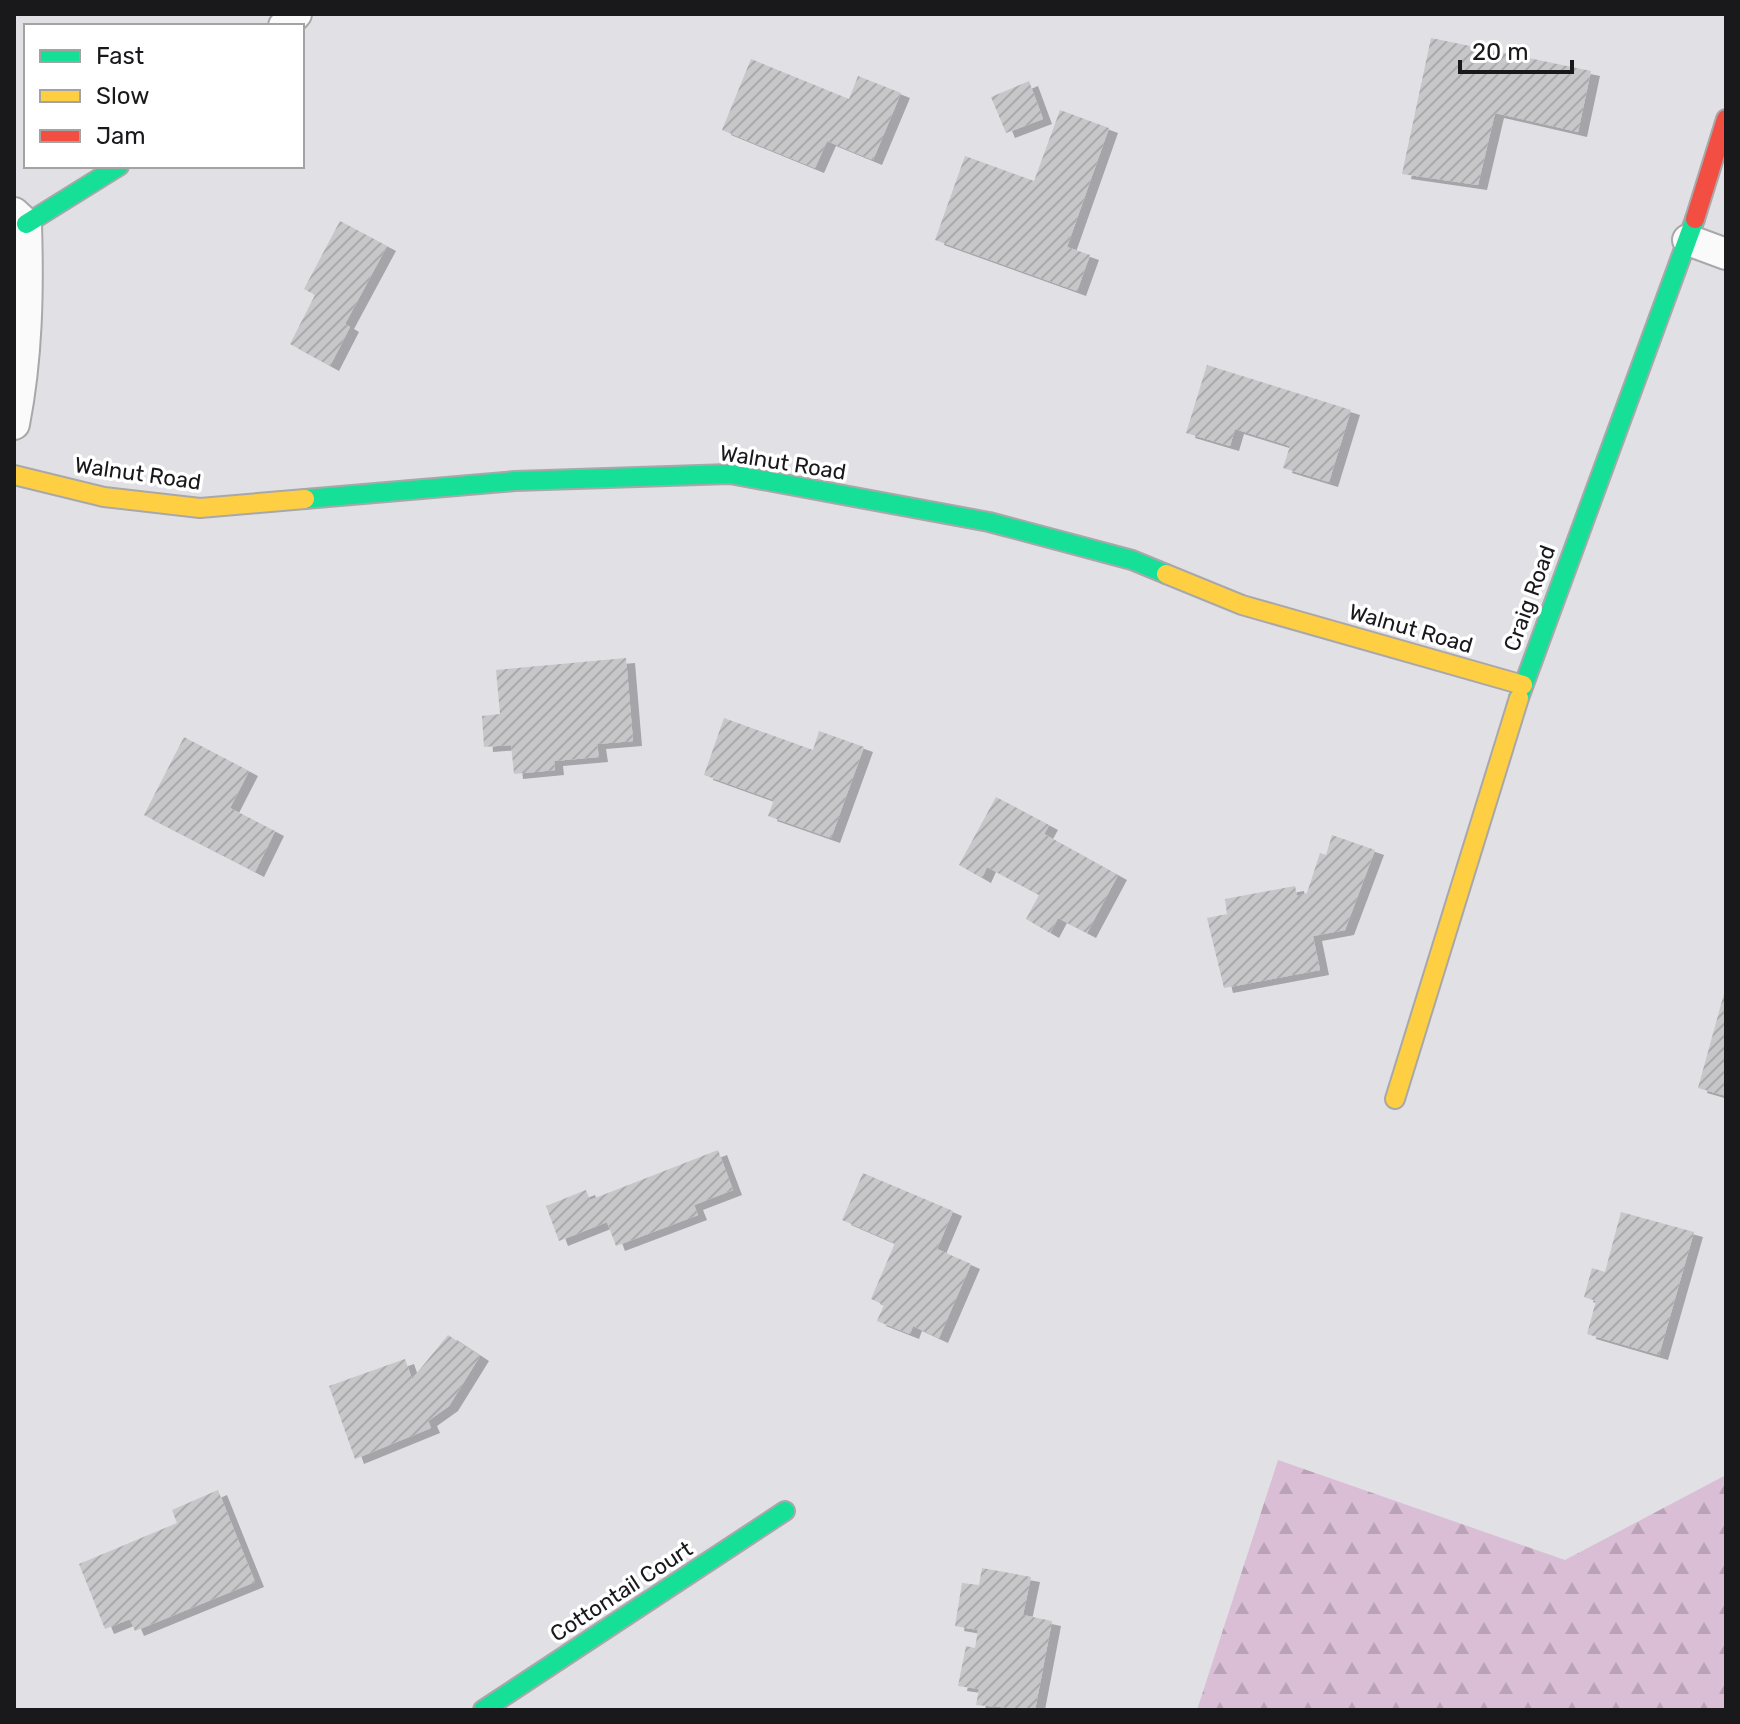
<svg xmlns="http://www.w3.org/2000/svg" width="1740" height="1724" viewBox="0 0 1740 1724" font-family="Rubik,sans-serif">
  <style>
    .forest { fill: url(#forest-firs) }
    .building { fill: url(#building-hatch); filter: url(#shadow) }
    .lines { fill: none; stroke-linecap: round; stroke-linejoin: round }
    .street-casing { stroke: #a8a8ab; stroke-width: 34 }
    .fast-casing { stroke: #a8a8ab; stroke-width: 22 }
    .slow-casing { stroke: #a8a8ab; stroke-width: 22 }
    .jam-casing { stroke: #a8a8ab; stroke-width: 22 }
    .street { stroke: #fafafb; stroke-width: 30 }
    .fast { stroke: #16e098; stroke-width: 18 }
    .slow { stroke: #ffcf43; stroke-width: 18 }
    .jam { stroke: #f24e42; stroke-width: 18 }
    .labels { text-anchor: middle; stroke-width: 7; stroke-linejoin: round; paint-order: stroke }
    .street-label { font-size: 22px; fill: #19191c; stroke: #fff }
  </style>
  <defs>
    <pattern id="forest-firs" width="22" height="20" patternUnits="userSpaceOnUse" patternTransform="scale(2)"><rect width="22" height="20" fill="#d9bed5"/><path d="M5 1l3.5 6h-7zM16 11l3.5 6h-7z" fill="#baa3b6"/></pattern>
    <pattern id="building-hatch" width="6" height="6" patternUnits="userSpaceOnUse" patternTransform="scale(2)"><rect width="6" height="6" fill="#c7c6c9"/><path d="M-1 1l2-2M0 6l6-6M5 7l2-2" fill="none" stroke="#aaaaac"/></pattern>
    <filter id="shadow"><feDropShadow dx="9" dy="5" stdDeviation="0" flood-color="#0004"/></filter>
  </defs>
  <rect width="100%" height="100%" fill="#e1e0e5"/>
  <path class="forest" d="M 1278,1460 L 1565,1560 L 1726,1475 L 1726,1710 L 1197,1710 Z"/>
  <path class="building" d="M 1431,38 L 1591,71 L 1578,132 L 1495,113 L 1478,185 L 1402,174 Z
    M 751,59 L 849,99 L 858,76 L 901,93 L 873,160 L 827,141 L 815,168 L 722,130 Z
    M 1029,81 L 1043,119 L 1006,133 L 991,97 Z
    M 1060,110 L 1109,128 L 1067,247 L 1090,255 L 1077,291 L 935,240 L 965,156 L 1034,181 Z
    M 340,221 L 387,246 L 345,324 L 350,327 L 330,366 L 290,344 L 315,295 L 304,289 Z
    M 1207,365 L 1351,410 L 1329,482 L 1283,468 L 1290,446 L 1235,429 L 1230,446 L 1186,433 Z
    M 626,658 L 633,741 L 597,744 L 599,757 L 554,761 L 555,770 L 514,774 L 511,745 L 484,747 L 482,716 L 500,714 L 496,670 Z
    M 724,718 L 813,750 L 819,731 L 864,747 L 831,838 L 768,816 L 774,800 L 704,775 Z
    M 184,737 L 249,771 L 230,808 L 275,831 L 255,872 L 144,815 Z
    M 996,797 L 1049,825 L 1044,834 L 1118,875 L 1087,933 L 1058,918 L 1050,933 L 1026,919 L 1039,895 L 987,867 L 982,878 L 959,865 Z
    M 1332,835 L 1375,850 L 1345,930 L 1313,936 L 1320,970 L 1224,988 L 1207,918 L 1227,914 L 1225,899 L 1295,886 L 1297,896 L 1307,893 L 1320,853 L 1326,855 Z
    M 1725,990 L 1726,990 L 1726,1096 L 1698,1088 Z
    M 718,1150 L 733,1190 L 694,1205 L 698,1215 L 616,1246 L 607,1222 L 559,1241 L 546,1206 L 586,1190 L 590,1200 Z
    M 863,1173 L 953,1211 L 937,1249 L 971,1264 L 939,1338 L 913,1326 L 910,1334 L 877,1321 L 884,1305 L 871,1299 L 895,1243 L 842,1220 Z
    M 1621,1212 L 1694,1232 L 1659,1355 L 1587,1334 L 1596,1301 L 1584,1297 L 1592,1268 L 1605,1272 Z
    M 448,1335 L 480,1356 L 449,1406 L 428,1421 L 431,1428 L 355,1459 L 329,1386 L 405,1359 L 412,1379 Z
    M 218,1490 L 255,1582 L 135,1631 L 130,1619 L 105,1629 L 79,1564 L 177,1523 L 172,1510 Z
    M 982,1568 L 1031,1577 L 1023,1615 L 1052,1621 L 1035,1710 L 976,1705 L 979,1689 L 958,1686 L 966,1646 L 975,1648 L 978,1630 L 955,1626 L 962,1583 L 979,1585 Z"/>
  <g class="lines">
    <defs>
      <path id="street" d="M 284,26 L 296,14
        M 14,213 L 26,224 C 28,292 27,357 14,424
        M 1688,240 L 1726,254"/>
      <path id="fast" d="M 26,224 L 119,166
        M 305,499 L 515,481 L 730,474 L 989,522 L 1132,560 L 1166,574
        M 1519,698 L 1695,219
        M 483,1710 L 785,1511"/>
      <path id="slow" d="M 14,475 L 104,497 L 200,508 L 305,499
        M 1166,574 L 1242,605 L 1523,685
        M 1395,1099 L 1519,698"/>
      <path id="jam" d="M 1695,219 L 1726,119"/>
    </defs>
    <use href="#street" class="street-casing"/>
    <use href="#fast" class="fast-casing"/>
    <use href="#slow" class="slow-casing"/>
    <use href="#jam" class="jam-casing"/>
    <use href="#street" class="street"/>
    <use href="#fast" class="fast"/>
    <use href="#slow" class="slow"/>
    <use href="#jam" class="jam"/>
  </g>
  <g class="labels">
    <g class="street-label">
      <text transform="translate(783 462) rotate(9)" y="8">Walnut Road</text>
      <text transform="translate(138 473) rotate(8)" y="8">Walnut Road</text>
      <text transform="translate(1529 598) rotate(-70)" y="8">Craig Road</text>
      <text transform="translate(1411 628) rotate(16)" y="8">Walnut Road</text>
      <text transform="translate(621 1591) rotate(-33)" y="8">Cottontail Court</text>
    </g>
  </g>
  <rect width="1740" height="1724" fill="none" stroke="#19191c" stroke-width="32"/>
  <rect x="24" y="24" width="280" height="144" fill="#ffffff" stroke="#a3a3a4" stroke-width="2"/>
  <rect x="40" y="50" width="40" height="12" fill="#16e098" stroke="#a3a3a4" stroke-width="2"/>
  <text x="96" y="64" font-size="24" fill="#19191c">Fast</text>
  <rect x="40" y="90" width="40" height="12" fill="#ffcf43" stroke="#a3a3a4" stroke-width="2"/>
  <text x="96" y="104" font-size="24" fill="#19191c">Slow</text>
  <rect x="40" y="130" width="40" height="12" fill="#f24e42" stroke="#a3a3a4" stroke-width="2"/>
  <text x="96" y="144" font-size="24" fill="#19191c">Jam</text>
  <path d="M1460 60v12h112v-12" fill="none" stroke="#19191c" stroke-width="4"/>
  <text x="1472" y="60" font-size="24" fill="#19191c" stroke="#ffffff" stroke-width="6" paint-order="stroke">20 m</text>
</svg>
